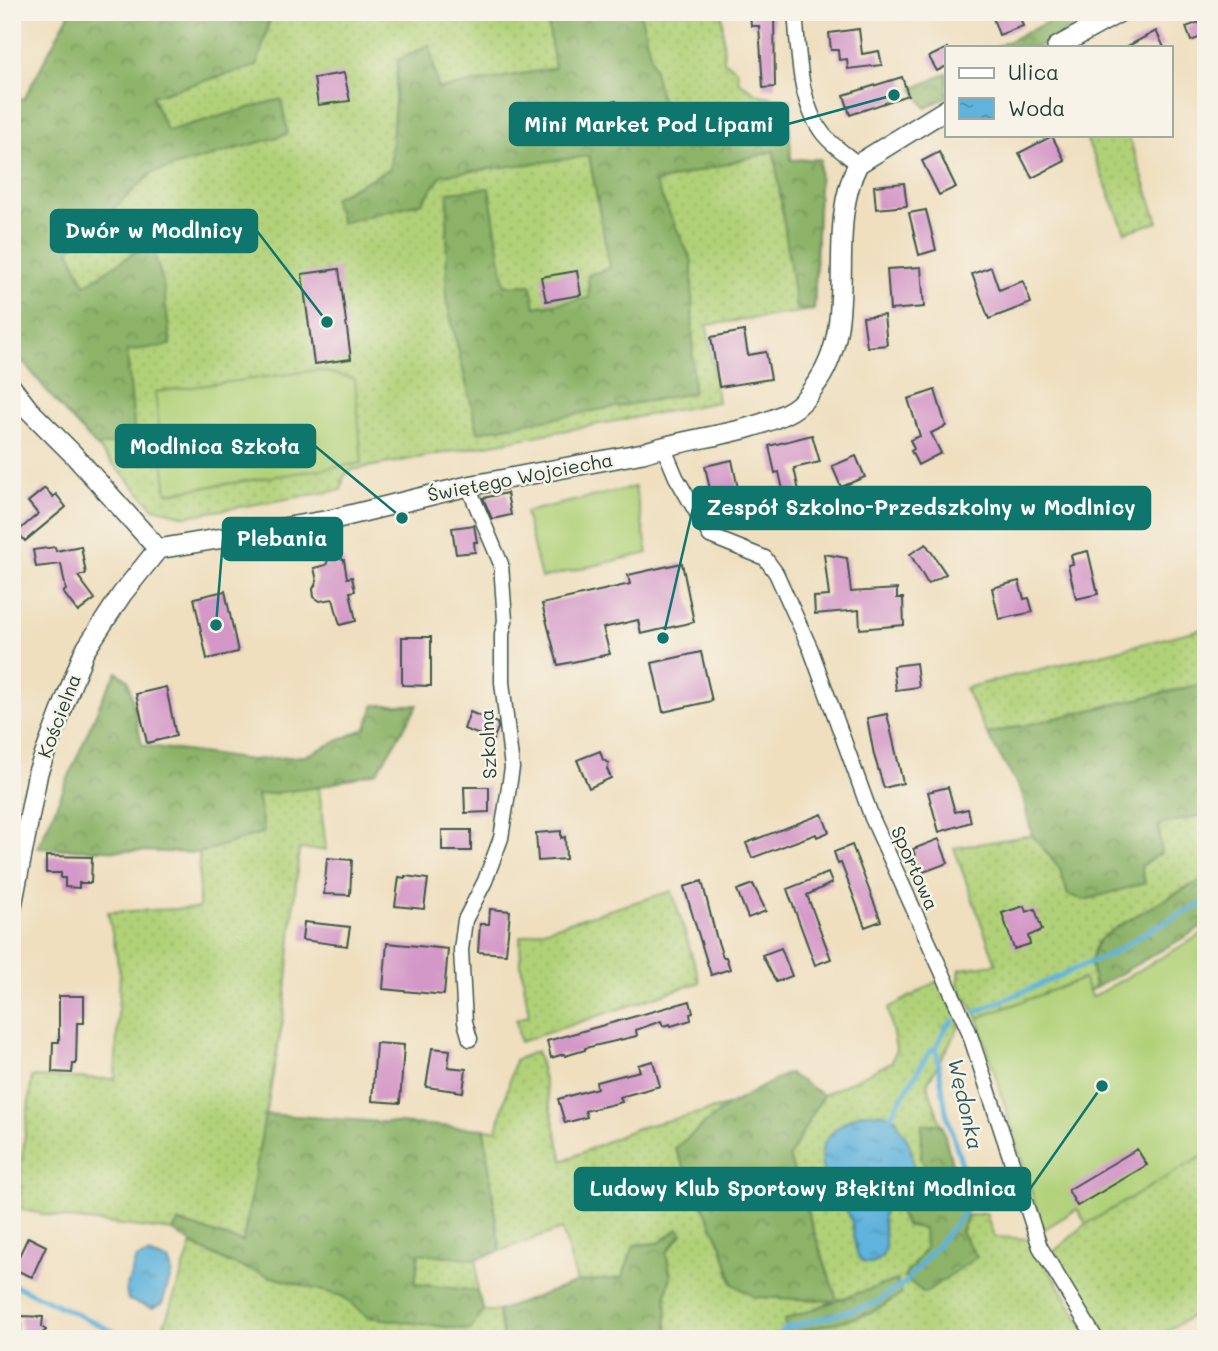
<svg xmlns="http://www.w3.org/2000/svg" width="1218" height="1351" viewBox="0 0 1218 1351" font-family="Mali,sans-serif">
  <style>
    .grass { fill: url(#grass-dots); stroke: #688756; stroke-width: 2; fill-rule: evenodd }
    .forest { fill: url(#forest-crowns); stroke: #56784e; stroke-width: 2 }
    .garden { fill: #b1d178; stroke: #688756; stroke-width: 2 }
    .water { fill: url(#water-ripples); stroke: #407888; stroke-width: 2 }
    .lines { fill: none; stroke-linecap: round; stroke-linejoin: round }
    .stream { stroke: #60b3dc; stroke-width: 5 }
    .building { fill: #d498c8 }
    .street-casing { stroke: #3e5549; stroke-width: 17 }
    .secondary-casing { stroke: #3e5549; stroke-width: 22 }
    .street { stroke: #fff; stroke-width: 14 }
    .secondary { stroke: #fff; stroke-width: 19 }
    .labels { text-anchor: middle; stroke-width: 5; stroke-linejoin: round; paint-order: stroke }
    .street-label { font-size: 19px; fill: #1f3d34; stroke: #f7f3e8 }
    .water-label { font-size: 21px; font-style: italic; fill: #2f5a5e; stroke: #f7f3e8 }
    .leader { fill: none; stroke: #0f766e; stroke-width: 2.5 }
    .callout-dot { fill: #0f766e; stroke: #f7f3e8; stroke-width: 2.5 }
    .callout { fill: #0f766e; stroke: #0f766e; stroke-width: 2.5 }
    .callout-label { font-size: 21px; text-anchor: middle; font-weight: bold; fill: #fff }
  </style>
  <defs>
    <pattern id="grass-dots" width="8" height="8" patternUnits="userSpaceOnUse" patternTransform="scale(1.75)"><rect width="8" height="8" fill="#b1d178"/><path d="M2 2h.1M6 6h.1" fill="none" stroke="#98b468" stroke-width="1.8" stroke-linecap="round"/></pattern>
    <pattern id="forest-crowns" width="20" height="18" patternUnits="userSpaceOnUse" patternTransform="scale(1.75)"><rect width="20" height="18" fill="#8cb368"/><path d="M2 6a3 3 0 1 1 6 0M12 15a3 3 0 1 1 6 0" fill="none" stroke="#729356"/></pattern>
    <pattern id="water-ripples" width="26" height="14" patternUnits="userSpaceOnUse" patternTransform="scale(1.75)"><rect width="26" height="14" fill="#60b3dc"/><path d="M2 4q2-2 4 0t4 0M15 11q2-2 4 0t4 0" fill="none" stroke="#4f93b3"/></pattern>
  </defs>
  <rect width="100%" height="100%" fill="#f7f3e8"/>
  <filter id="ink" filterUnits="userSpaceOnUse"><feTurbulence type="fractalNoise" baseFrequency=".0143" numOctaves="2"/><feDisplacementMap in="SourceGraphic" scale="14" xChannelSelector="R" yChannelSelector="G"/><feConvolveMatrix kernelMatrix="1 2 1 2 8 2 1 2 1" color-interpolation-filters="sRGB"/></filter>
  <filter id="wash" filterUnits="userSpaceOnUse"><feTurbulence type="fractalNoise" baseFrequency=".00686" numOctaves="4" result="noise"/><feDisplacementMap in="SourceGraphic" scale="28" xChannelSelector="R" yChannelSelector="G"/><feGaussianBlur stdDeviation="1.57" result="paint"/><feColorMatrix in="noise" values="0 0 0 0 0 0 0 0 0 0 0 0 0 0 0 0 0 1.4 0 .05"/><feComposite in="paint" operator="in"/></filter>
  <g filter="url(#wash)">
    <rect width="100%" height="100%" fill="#efdfbf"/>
    <path class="grass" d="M 160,12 L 722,12 L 724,61 L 737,70 L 739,82 L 759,95 L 791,100 L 789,121 L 791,160 L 820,159 L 814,310 L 707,325 L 718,402 L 352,470 L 344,476 L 341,490 L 186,516 L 154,508 L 62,409 L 12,348 L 12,208 Z
      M 1085,135 L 1128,135 L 1158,222 L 1125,232 Z
      M 1206,628 L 1206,683 L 987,734 L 965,688 Z
      M 319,787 L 326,850 L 299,849 L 284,1013 L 243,1243 L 178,1222 L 173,1231 L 70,1219 L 22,1210 L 20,1175 L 32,1077 L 115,1079 L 120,973 L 108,912 L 199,908 L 199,853 L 264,832 L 257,795 Z
      M 1206,814 L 1206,879 L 1184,888 L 1090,960 L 1095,988 L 1088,991 L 1083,979 L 978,1018 L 958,985 L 960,969 L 996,964 L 954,848 L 1032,835 L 1060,869 L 1068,895 L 1141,866 L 1161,853 L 1159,825 Z
      M 672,891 L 700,982 L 520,1042 L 516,1020 L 529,1015 L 521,966 L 520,937 Z
      M 941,979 L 960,1025 L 927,1084 C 937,1110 944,1136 952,1164 C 956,1179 961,1184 961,1201 L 905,1277 L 977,1257 L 961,1232 L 968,1216 L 986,1213 L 994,1237 L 1031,1239 L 1091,1339 L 670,1339 L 667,1327 L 666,1294 L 671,1276 L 666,1253 L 682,1234 L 677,1229 L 659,1243 L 635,1245 L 622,1278 L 577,1282 L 562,1229 L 500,1251 L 484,1129 L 497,1130 L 515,1060 L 537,1051 L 563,1161 L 637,1128 L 727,1106 L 675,1148 L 722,1246 L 732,1283 L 837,1300 L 789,1157 L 823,1095 L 892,1062 L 896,1049 L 888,1009 ZM 837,1301 L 789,1335 L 788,1335 L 785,1320 Z
      M 1206,1154 L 1206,1307 L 1155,1339 L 1101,1339 L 1050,1255 L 1086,1224 Z
      M 192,1244 L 227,1262 L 276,1278 L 342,1296 L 368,1317 L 469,1330 L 484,1311 L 498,1311 L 503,1339 L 167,1339 L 160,1337 Z
      M 419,1253 L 477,1259 L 477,1291 L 415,1284 Z"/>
    <path class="forest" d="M 70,12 L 272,12 L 257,66 L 152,96 L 167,131 L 281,99 L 288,134 L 152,173 L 69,250 L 85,285 L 151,242 L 163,283 L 171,345 L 127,351 L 135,438 L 97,447 L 62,409 L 12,348 L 12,97 L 24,99 Z
      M 546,12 L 640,12 L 666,120 L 789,121 L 791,160 L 820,159 L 814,310 L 796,309 L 774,151 L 655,183 L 692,261 L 693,393 L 478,432 L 446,299 L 448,192 L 489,188 L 505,286 L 531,285 L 535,307 L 589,298 L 588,275 L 610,268 L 589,156 L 442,175 L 423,202 L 341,223 L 333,198 L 390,169 L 398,60 L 430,45 L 438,89 L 555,68 Z
      M 1067,12 L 1103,12 L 1038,47 L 997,47 Z
      M 947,73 L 947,97 L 926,108 L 913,89 Z
      M 117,672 L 128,680 L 142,745 L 250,760 L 305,756 L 366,728 L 374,705 L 418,705 L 377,772 L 319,787 L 257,795 L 264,832 L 199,853 L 38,848 L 103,697 Z
      M 1206,683 L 1206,814 L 1159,825 L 1161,853 L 1141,866 L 1145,883 L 1085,900 L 1068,895 L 1060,869 L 1032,835 L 1022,793 L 987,734 Z
      M 1206,879 L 1206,925 L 1095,988 C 1092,971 1088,957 1098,942 C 1106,930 1188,886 1206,879 Z
      M 788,1073 L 823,1095 L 789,1157 L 837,1300 L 897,1280 L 902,1294 L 869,1314 L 788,1335 L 784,1320 L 835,1301 L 755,1297 L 733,1284 L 722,1246 L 675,1148 L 727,1106 Z
      M 265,1114 L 484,1129 L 500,1251 L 477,1259 L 419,1253 L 415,1284 L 477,1291 L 484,1311 L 470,1330 L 368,1317 L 342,1296 L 276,1278 L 227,1262 L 192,1244 L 173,1231 L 178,1222 L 243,1242 Z
      M 922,1124 L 942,1124 L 953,1168 L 961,1185 L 961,1208 L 968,1216 L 961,1232 L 977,1257 L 924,1293 L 904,1277 L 925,1249 L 924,1229 L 905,1225 L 899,1212 L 907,1193 L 927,1184 L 930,1175 L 921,1158 Z
      M 678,1229 L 682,1234 L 666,1253 L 671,1276 L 666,1294 L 667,1327 L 670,1339 L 503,1339 L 498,1311 L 577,1282 L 622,1278 L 634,1245 L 659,1243 Z"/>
    <path class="garden" d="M 318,370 L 355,379 L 362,463 L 167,493 L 155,392 Z
      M 635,487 L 648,553 L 541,578 L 525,512 Z
      M 1206,932 L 1206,1154 L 1086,1224 L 1077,1209 L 1043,1230 L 978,1018 L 1083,979 L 1092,997 Z"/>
    <path class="water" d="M 862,1113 L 886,1114 L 897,1119 C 897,1127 902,1130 906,1137 C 911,1146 913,1158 913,1168 C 912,1190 886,1195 883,1216 C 881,1230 893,1253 876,1261 C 852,1272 855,1235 852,1223 C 848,1207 836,1197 828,1182 C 809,1147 832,1127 862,1113 Z
      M 148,1254 L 169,1261 L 172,1272 L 162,1304 L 152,1308 L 128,1300 L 126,1289 L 136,1259 Z"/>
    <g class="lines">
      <path class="stream" d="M 976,1012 L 1113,953 L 1153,928 L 1206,902
        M 888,1120 L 930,1051 L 936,1048
        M 12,1284 L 130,1339
        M 774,1339 L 787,1328 L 875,1304 L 906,1282 L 966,1211 L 967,1181 L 946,1112 L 936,1048 L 946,1027 L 953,1021"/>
    </g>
    <g id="blocks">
      <path class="building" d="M 750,12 L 774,12 L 775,87 L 763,88 L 759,26 L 751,26 Z
        M 1008,12 L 1018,12 L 1023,26 L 999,35 L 993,18 Z
        M 1199,22 L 1204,36 L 1191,41 L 1186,27 Z
        M 859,29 L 862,54 L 879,51 L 882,65 L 848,69 L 847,59 L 839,60 L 838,50 L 831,50 L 829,33 Z
        M 1156,31 L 1164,47 L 1126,47 Z
        M 947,48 L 947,66 L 937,71 L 929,57 Z
        M 344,73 L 350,101 L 318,105 L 314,78 Z
        M 902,77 L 908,95 L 850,115 L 844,95 Z
        M 616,101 L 619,122 L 603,124 L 600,103 Z
        M 1052,136 L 1065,161 L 1032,178 L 1019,153 Z
        M 939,152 L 956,187 L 939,195 L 922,161 Z
        M 904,183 L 907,206 L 876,209 L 874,186 Z
        M 926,210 L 936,250 L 919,255 L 909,213 Z
        M 921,267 L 924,307 L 890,310 L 887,269 Z
        M 991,267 L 999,290 L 1023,281 L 1031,303 L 989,319 L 972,274 Z
        M 339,269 L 351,359 L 314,364 L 302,274 Z
        M 577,271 L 581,295 L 546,301 L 541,277 Z
        M 884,315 L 887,345 L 867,347 L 863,317 Z
        M 744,331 L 748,355 L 766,352 L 771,379 L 719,387 L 711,337 Z
        M 935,390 L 946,426 L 931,433 L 941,453 L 918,465 L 911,451 L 914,449 L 910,440 L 920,436 L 908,399 Z
        M 812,435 L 820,462 L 794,468 L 802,505 L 787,508 L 779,472 L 775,473 L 769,446 Z
        M 856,456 L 865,477 L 841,487 L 832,466 Z
        M 732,460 L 740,498 L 713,504 L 705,466 Z
        M 45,488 L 53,497 L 56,494 L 66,507 L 25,541 L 17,532 L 38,514 L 28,502 Z
        M 507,493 L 511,515 L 492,519 L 483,498 Z
        M 474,525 L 477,542 L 474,542 L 475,552 L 456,554 L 452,528 Z
        M 926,544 L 946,574 L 928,584 L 910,554 Z
        M 81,546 L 86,574 L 78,576 L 95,599 L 78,612 L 63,592 L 66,590 L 61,564 L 36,567 L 33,550 L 55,547 L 56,551 Z
        M 1088,551 L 1098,594 L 1076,599 L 1068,565 L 1073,564 L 1071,555 Z
        M 824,554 L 847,558 L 851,592 L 897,589 L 897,598 L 903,598 L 904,625 L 860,629 L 859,610 L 815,614 L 814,597 L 829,596 Z
        M 337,556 L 344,560 L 347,578 L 352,577 L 355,591 L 350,592 L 356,621 L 340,625 L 333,599 L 320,601 L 314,597 L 313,589 L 317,581 L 314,568 L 326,565 L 329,558 Z
        M 682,563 L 694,622 L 641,634 L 638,620 L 603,628 L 610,654 L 558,665 L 542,604 L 630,584 L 628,575 Z
        M 1019,581 L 1024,599 L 1029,598 L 1033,612 L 999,619 L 992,588 Z
        M 225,591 L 238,652 L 207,659 L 194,598 Z
        M 402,637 L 431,637 L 431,686 L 402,685 Z
        M 701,652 L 712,701 L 663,712 L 652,663 Z
        M 916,663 L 919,687 L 896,690 L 893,666 Z
        M 166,687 L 176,736 L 147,743 L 136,694 Z
        M 470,712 L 497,723 L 498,728 L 493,740 L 464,729 Z
        M 887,714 L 903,783 L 884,788 L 874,755 L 867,718 Z
        M 600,751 L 603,760 L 609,763 L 607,769 L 611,778 L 589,788 L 577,760 Z
        M 464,787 L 489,787 L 489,812 L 465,813 Z
        M 948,787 L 955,812 L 968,809 L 971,822 L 939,832 L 928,792 Z
        M 822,814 L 829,832 L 817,837 L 816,834 L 752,858 L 746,843 Z
        M 442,830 L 471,830 L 471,851 L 442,851 Z
        M 561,831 L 561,838 L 565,837 L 566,859 L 538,861 L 536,833 Z
        M 939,839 L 948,863 L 921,873 L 913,849 Z
        M 852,845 L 881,921 L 865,927 L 841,863 L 838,864 L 834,852 Z
        M 46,856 L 92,857 L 91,883 L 79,883 L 79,888 L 65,887 L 65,878 L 61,878 L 61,873 L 46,873 Z
        M 327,858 L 352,860 L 350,895 L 324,894 Z
        M 828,873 L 832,883 L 807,895 L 831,959 L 815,965 L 787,889 Z
        M 405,876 L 428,879 L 424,909 L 395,906 L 399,877 L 405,878 Z
        M 702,881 L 716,936 L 723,957 L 726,957 L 730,969 L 711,975 L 684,887 Z
        M 753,884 L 766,911 L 748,918 L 737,890 Z
        M 1024,906 L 1026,912 L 1035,909 L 1042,930 L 1028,936 L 1030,944 L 1014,949 L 1002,913 Z
        M 490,909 L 510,911 L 506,954 L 478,952 L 480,924 L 489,924 Z
        M 304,922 L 350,927 L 347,946 L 302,940 Z
        M 387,943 L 448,949 L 444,995 L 383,989 Z
        M 781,948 L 792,976 L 776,982 L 762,955 Z
        M 59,996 L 84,996 L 84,1023 L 77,1023 L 76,1064 L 73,1064 L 72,1073 L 52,1072 L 53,1042 L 59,1042 Z
        M 690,1001 L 693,1013 L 690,1014 L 691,1020 L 671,1026 L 670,1024 L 663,1026 L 661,1021 L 636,1030 L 637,1036 L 585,1048 L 585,1050 L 565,1056 L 564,1054 L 551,1058 L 547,1041 Z
        M 376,1043 L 404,1045 L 400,1103 L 372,1101 Z
        M 432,1048 L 450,1050 L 448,1067 L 466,1069 L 463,1092 L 426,1087 Z
        M 653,1061 L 660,1086 L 620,1097 L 622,1102 L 585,1111 L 587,1117 L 565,1123 L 558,1099 L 597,1088 L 596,1082 L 640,1071 L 638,1065 Z
        M 1137,1149 L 1147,1165 L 1077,1206 L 1068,1190 Z
        M 28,1237 L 46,1246 L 32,1277 L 13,1269 Z
        M 21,1316 L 43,1317 L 42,1327 L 46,1330 L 42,1334 L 41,1339 L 20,1339 Z"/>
    </g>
  </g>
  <g filter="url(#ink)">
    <use href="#blocks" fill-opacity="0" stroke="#3e5549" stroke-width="2"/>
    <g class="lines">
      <defs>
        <path id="street" d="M 795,12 C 799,52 798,103 824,135 C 833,146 847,155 858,164
          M 663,446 L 676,477 L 710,536 L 765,558 L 776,573 L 811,650 L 872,818 L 968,1029 L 1040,1247 L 1096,1339
          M 468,486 L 501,564 L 505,621 L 502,634 L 502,682 L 512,768 L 501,838 L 485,881 L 465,920 L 461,950 L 465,1022 L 470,1039"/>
        <path id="secondary" d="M 1057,47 L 1120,12
          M 12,388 L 29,410 L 73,454 L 158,549
          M 158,549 L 330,520 L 468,486 L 643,453 C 691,436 747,436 792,410 C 802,404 808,396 814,387 C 863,323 823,233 858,164 L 947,109
          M 12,906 L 38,772 L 84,652 L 122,594 L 158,549"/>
      </defs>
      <use href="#street" class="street-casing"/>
      <use href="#secondary" class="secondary-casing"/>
      <use href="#street" class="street"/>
      <use href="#secondary" class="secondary"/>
    </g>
  </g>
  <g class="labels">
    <g class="street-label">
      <text transform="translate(520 477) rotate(-11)" y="7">Świętego Wojciecha</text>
      <text transform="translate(59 716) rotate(-69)" y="7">Kościelna</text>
      <text transform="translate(488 744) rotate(-93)" y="7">Szkolna</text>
      <text transform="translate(915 868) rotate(66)" y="7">Sportowa</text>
    </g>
    <g class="water-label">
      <text transform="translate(965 1104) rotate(77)" y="7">Wędonka</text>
    </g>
  </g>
  <path class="leader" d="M894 95L788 124M327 322L257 231M402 518L315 446M663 638L693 508M216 625L223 539M1102 1086L1030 1189"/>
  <g class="callout-dot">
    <circle cx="894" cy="95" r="7"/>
    <circle cx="327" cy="322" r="7"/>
    <circle cx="402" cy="518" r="7"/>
    <circle cx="663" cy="638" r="7"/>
    <circle cx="216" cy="625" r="7"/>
    <circle cx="1102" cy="1086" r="7"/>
  </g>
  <g class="callout">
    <rect x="510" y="103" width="278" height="42" rx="7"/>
    <rect x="51" y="210" width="206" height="42" rx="7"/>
    <rect x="116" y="425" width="199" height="42" rx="7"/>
    <rect x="693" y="487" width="457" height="42" rx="7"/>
    <rect x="223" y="518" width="119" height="42" rx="7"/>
    <rect x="575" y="1168" width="455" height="42" rx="7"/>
  </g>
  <g class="callout-label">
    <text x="649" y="132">Mini Market Pod Lipami</text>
    <text x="154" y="238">Dwór w Modlnicy</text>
    <text x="215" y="454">Modlnica Szkoła</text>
    <text x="921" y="515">Zespół Szkolno-Przedszkolny w Modlnicy</text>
    <text x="282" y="546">Plebania</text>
    <text x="803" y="1196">Ludowy Klub Sportowy Błękitni Modlnica</text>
  </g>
  <rect width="1218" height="1351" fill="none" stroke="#f7f3e8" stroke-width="42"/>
  <rect x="945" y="46" width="228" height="91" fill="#f7f3e8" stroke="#a1aaa0" stroke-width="2"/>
  <rect x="959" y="68" width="35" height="10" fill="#ffffff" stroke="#a1aaa0" stroke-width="2"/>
  <text x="1008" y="80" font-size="21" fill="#1f3d34">Ulica</text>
  <rect x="959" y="98" width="35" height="21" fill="url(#water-ripples)" stroke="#a1aaa0" stroke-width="2"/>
  <text x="1008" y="116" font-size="21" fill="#1f3d34">Woda</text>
</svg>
